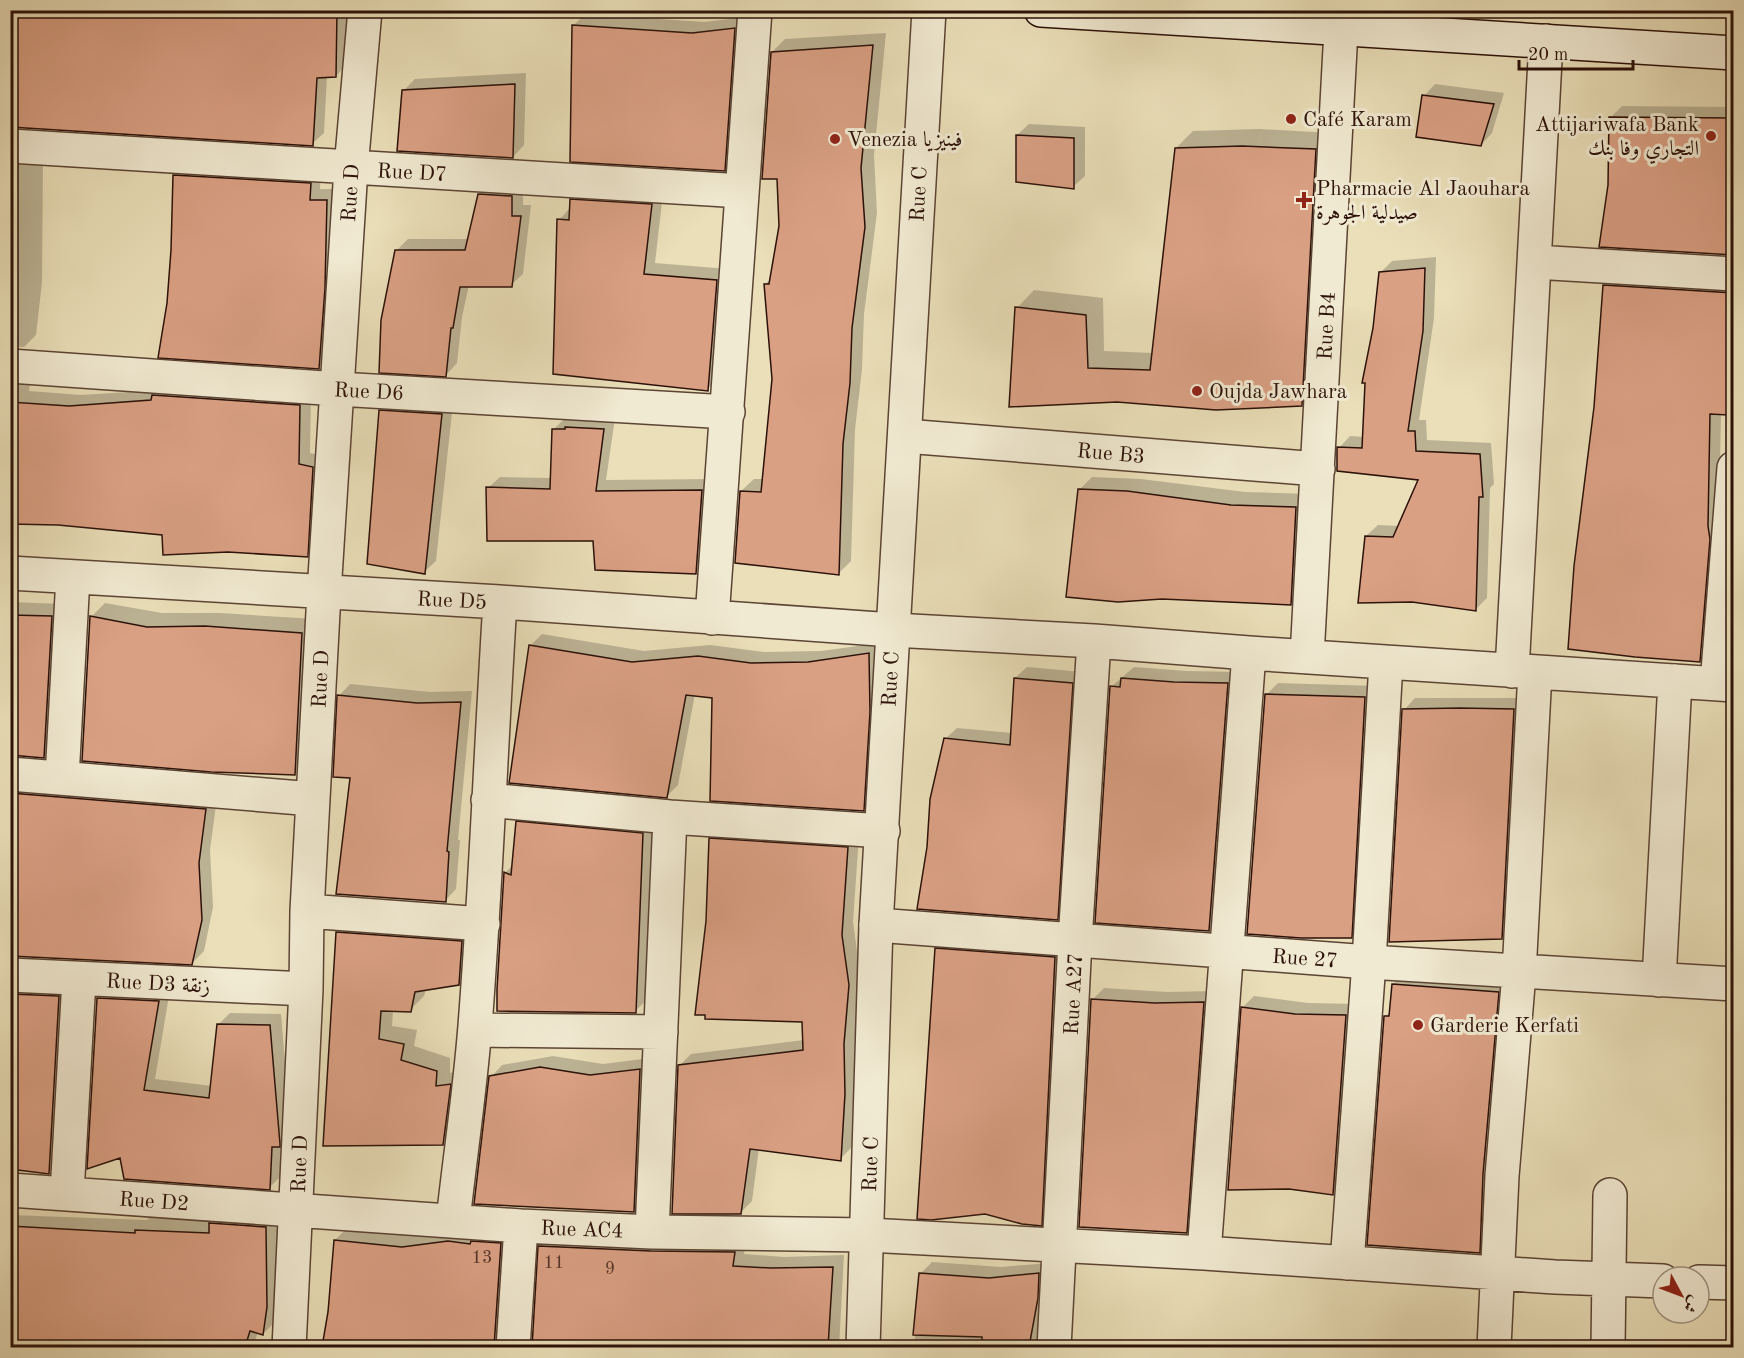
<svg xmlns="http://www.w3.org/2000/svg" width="1744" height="1358" viewBox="0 0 1744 1358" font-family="'Old Standard TT',Amiri,serif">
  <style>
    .shadow { fill: #0003 }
    .building { fill: #daa084; stroke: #2b1108; stroke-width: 1.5 }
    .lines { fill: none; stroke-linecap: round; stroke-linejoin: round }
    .minor-casing { stroke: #5b4434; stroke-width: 36 }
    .tertiary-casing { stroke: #5b4434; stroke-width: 36 }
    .secondary-casing { stroke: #2b1108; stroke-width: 36 }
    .minor { stroke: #f1ead2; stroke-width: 33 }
    .tertiary { stroke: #f1ead2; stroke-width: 33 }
    .secondary { stroke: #f1ead2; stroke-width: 33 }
    .poi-dot { fill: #8f2418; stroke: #f1ead2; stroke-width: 2 }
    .labels { text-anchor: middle; stroke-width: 6; stroke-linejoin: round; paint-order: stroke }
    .number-label { font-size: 18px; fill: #573527 }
    .poi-label { font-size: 21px; fill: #2b1108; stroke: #f1ead2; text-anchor: start }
    .street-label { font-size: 21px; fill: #2b1108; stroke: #f1ead2 }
  </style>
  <rect width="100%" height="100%" fill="#eadfb9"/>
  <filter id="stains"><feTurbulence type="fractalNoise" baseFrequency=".00333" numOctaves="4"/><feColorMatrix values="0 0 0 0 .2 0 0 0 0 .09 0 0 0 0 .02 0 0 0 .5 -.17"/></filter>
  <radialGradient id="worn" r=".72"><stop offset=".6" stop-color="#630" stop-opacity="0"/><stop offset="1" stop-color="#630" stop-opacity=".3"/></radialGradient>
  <path class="shadow" d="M 10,10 L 347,10 L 347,64 L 336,76 L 327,76 L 324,133 L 312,144 Z
    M 585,14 L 704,22 L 746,17 L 736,158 L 724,170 L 574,25 Z
    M 886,33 L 874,155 L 877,213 L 864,314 L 862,369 L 855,430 L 851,561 L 838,574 L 741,491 L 754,479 L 764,479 L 774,379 L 765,284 L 772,278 L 781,226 L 772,52 L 785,39 Z
    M 526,73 L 524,145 L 513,157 L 403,91 L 415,79 Z
    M 1435,84 L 1504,93 L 1492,133 L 1481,145 L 1424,96 Z
    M 1622,106 L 1734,107 L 1734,254 L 1609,185 L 1610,118 Z
    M 1029,124 L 1085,127 L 1085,176 L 1073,187 L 1017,135 Z
    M 1260,129 L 1332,133 L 1318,387 L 1301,404 L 1117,400 L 1017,308 L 1034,290 L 1103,298 L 1104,351 L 1153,353 L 1176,148 L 1193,131 Z
    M 10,150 L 43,155 L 42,282 L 36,335 L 24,347 L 11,346 Z
    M 186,164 L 321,172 L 320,189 L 337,189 L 330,356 L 319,367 L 168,304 L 172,250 L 174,175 Z
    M 492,183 L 523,185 L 523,205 L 531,205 L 523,274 L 511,285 L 469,285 L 462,317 L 457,363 L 446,375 L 396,251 L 408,239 L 469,239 L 480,194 Z
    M 583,188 L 663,193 L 655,263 L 728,269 L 719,378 L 707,389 L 559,220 L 571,207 L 571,200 Z
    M 1436,257 L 1434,318 L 1419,420 L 1426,420 L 1427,440 L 1491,443 L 1494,484 L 1490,488 L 1487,598 L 1475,610 L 1366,536 L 1378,525 L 1400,526 L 1421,479 L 1339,448 L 1350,436 L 1364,437 L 1380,273 L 1392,261 Z
    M 1616,274 L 1734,281 L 1734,413 L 1721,413 L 1719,514 L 1711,649 L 1699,660 L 1595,407 L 1604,286 Z
    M 10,370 L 31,374 L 29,391 L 81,395 L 160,390 L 311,394 L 310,453 L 324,456 L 318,544 L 307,555 L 163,534 L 58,524 L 14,522 L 14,529 L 10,533 Z
    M 392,399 L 453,403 L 436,561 L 424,572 L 380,411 Z
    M 565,418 L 615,418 L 606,480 L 713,479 L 707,561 L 696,572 L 595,540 L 488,488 L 500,477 L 552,478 L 553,430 Z
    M 1092,477 L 1141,479 L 1245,492 L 1309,494 L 1304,591 L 1290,604 L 1162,598 L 1079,490 Z
    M 10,602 L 63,604 L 56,745 L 44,756 L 10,754 Z
    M 105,603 L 162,613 L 220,613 L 315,619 L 309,759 L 295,774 L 91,617 Z
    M 542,634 L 644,651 L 710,645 L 764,652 L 821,651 L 880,643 L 875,798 L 863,809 L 714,696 L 695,694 L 678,785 L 667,796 L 530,646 Z
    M 1027,667 L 1083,672 L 1069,907 L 1057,918 L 945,739 L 957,728 L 1012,733 L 1015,678 Z
    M 1134,667 L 1187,671 L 1239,672 L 1220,918 L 1209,930 L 1111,687 Z
    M 1278,683 L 1376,686 L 1363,925 L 1351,936 L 1266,695 Z
    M 350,684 L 430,692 L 472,691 L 458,840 L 460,840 L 456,889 L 445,901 L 352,777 L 339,696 Z
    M 1415,698 L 1525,698 L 1513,926 L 1501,937 L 1404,710 Z
    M 10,777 L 217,798 L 210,850 L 213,907 L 204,951 L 192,963 L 11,955 Z
    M 529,811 L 654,822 L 647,1000 L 635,1011 L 505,873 L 514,864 L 518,822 Z
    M 722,827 L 859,836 L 853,922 L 860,973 L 855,1031 L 856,1082 L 852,1147 L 840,1159 L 759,1148 L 752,1201 L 740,1213 L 680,1065 L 691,1054 L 804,1040 L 803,1020 L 708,921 L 710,839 Z
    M 351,919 L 475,928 L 473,969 L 458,984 L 426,989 L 424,996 L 410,1010 L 393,1010 L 392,1026 L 417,1030 L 414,1046 L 450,1058 L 450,1073 L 464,1070 L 457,1130 L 442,1144 L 325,1145 L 337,933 Z
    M 948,937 L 1066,946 L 1052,1212 L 1041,1224 L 936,949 Z
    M 1406,971 L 1511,979 L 1492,1238 L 1479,1252 L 1385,1017 L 1391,1011 L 1393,984 Z
    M 10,977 L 71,985 L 61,1160 L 49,1172 L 10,1168 Z
    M 110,987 L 170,990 L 155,1079 L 212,1086 L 219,1024 L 230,1013 L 281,1014 L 291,1134 L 281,1176 L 269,1188 L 126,1178 L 98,999 Z
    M 1104,988 L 1167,992 L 1215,991 L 1198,1220 L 1186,1232 L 1092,1000 Z
    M 1254,996 L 1308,1003 L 1357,1004 L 1344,1182 L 1333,1193 L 1289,1187 L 1229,1188 L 1243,1007 Z
    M 553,1056 L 603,1064 L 651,1058 L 645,1199 L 633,1211 L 491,1077 L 502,1065 Z
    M 278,1214 L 279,1293 L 276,1321 L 263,1334 L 258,1332 L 253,1348 L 10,1348 L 10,1215 L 147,1220 L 149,1218 L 214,1220 Z
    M 347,1228 L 415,1236 L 461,1230 L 512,1232 L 511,1348 L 324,1348 L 329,1312 L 335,1240 Z
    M 552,1234 L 746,1240 L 744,1254 L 784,1257 L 844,1255 L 839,1348 L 533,1348 L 540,1246 Z
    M 932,1262 L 1001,1267 L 1050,1263 L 1044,1348 L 914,1348 L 920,1274 Z"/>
  <path class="building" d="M 10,10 L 337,11 L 336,77 L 317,78 L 313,146 L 10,127 Z
    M 572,25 L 692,33 L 735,28 L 725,171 L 570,162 Z
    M 873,45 L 861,168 L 865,227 L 852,328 L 850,383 L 843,444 L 839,575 L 735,563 L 740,491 L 761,492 L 772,379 L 764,284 L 769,284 L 779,226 L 777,179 L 762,179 L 771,52 Z
    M 515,84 L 513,158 L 397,151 L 402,90 Z
    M 1422,95 L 1494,104 L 1481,146 L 1416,137 Z
    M 1609,117 L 1734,118 L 1734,255 L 1599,247 L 1608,185 Z
    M 1016,135 L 1074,138 L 1074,189 L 1016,182 Z
    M 1242,146 L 1316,149 L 1302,406 L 1216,410 L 1117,402 L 1009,407 L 1015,307 L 1086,315 L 1088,368 L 1150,370 L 1175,148 Z
    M 173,175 L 311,183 L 310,200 L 327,200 L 325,288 L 319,369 L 158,358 L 167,303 L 171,250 Z
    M 478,194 L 512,196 L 512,216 L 521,216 L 512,287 L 460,287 L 453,328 L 451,328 L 446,377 L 379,373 L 381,320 L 395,250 L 465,250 Z
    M 570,199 L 652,204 L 644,274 L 717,280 L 708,391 L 553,374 L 557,219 L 569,220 Z
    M 1425,268 L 1423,331 L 1408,431 L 1415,431 L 1416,451 L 1480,454 L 1483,497 L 1479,497 L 1476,611 L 1412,602 L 1358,603 L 1365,536 L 1393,537 L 1418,480 L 1337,471 L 1337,447 L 1362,448 L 1365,383 L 1362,383 L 1373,328 L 1379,272 Z
    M 1603,285 L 1734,293 L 1734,357 L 1728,415 L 1710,414 L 1708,526 L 1710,539 L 1700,662 L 1635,657 L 1568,649 L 1574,566 L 1594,407 Z
    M 152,395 L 300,405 L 299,464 L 313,467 L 308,557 L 228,552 L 163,555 L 162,535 L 58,525 L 10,524 L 10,402 L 69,406 L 151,400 Z
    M 379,410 L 442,414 L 425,574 L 367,564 Z
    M 565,427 L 604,429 L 596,491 L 702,490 L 696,574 L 595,570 L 593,541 L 487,541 L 486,487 L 550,489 L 552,429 L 565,429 Z
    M 1078,489 L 1127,491 L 1231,505 L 1296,507 L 1291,605 L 1162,599 L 1118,602 L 1066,597 Z
    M 10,615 L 52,616 L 44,758 L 10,755 Z
    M 90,616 L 147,627 L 205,626 L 302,633 L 295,775 L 211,772 L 82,761 Z
    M 529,645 L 632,662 L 698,656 L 751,663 L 808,662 L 869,653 L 870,712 L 864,811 L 710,801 L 712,698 L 686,695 L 667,798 L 509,783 Z
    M 1014,678 L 1073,683 L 1058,920 L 917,909 L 927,847 L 930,799 L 944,738 L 1010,745 Z
    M 1121,678 L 1174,682 L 1228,683 L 1209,931 L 1095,923 L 1110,686 L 1120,687 Z
    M 1265,694 L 1365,697 L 1352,938 L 1301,938 L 1247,934 Z
    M 337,695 L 417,703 L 461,702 L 447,851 L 449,852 L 446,902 L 336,894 L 350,778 L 333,777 Z
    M 1460,708 L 1514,709 L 1502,939 L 1389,942 L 1402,709 Z
    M 10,793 L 206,809 L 199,863 L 202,920 L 192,965 L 10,956 Z
    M 516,821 L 643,833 L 636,1013 L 497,1011 L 497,989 L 504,872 L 511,875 Z
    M 709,838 L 848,847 L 842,935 L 849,985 L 844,1044 L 845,1094 L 841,1161 L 750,1149 L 741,1214 L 672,1214 L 678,1065 L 803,1050 L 802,1022 L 705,1019 L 705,1015 L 695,1015 L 706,921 Z
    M 336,932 L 462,941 L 459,985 L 415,992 L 411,1012 L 381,1011 L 379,1039 L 404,1044 L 401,1060 L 437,1071 L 436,1086 L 451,1084 L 443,1145 L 323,1146 Z
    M 935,948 L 1055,957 L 1042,1226 L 1022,1224 L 985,1214 L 931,1220 L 917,1219 Z
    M 1392,984 L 1499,992 L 1483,1174 L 1480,1253 L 1367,1245 L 1384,1016 L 1389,1016 Z
    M 10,994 L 59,996 L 49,1174 L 10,1169 Z
    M 97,998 L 159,1001 L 144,1090 L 209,1098 L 217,1024 L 270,1025 L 280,1144 L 280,1147 L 272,1147 L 270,1190 L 124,1179 L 120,1158 L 87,1169 Z
    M 1091,999 L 1155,1003 L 1204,1002 L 1187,1233 L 1079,1227 Z
    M 1241,1007 L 1295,1014 L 1346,1015 L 1333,1195 L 1289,1189 L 1228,1190 Z
    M 540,1067 L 590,1075 L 640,1069 L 634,1212 L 474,1204 L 489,1076 Z
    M 209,1223 L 266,1227 L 267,1307 L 263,1335 L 250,1331 L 245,1347 L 10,1347 L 10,1226 L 135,1233 L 135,1230 L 209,1233 Z
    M 334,1240 L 402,1247 L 448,1241 L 470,1244 L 471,1241 L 501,1243 L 494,1347 L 322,1347 L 328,1312 Z
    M 538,1246 L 651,1251 L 735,1252 L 733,1266 L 771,1268 L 833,1267 L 828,1347 L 532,1347 Z
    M 919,1273 L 989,1278 L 1039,1273 L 1038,1298 L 1029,1347 L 982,1347 L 982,1337 L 913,1335 Z"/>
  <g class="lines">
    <defs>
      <path id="minor" d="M 10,146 L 742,191
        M 1535,262 L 1734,274
        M 10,366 L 338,389 L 728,412
        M 905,436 L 1318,469
        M 10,573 L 500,602 L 893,630 L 1094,641 L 1249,653 L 1734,685
        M 712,618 L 755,10
        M 1307,657 L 1341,30
        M 1512,671 L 1546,41
        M 1717,684 L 1734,468
        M 10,774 L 313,799
        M 62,778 L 73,577
        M 488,800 L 670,817 L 883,831
        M 307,911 L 483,924
        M 876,925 L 1369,962 L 1734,984
        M 10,975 L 306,989
        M 1659,980 L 1675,681
        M 475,1030 L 661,1032
        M 10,1190 L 521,1226 L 652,1232 L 868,1235 L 1204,1253 L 1555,1277 L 1663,1281
        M 67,1194 L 79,979
        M 453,1221 C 460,1156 470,1091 475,1026 C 486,885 491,744 500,602
        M 652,1232 L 670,817
        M 1204,1253 L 1249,653
        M 1347,1263 L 1369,962 L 1386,662
        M 1699,1282 L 1734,1283
        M 289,1348 L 306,989 L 307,911 L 324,593 L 351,168 L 365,10
        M 513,1348 L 521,1226
        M 1054,1348 L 1075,941 L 1094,641
        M 1494,1348 L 1502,1176 L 1519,973 L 1535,672
        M 1608,1348 L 1610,1195"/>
      <path id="tertiary" d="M 863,1348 L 876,925 L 929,10"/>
      <path id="secondary" d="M 1041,10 L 1734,53"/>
    </defs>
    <use href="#minor" class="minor-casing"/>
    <use href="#tertiary" class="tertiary-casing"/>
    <use href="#secondary" class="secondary-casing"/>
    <use href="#minor" class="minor"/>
    <use href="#tertiary" class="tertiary"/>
    <use href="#secondary" class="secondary"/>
  </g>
  <g class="poi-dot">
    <circle cx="1291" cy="119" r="6"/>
    <circle cx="1711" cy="136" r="6"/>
    <circle cx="835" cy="139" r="6"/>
    <path d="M1301 191h6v6h6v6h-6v6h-6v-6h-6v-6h6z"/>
    <circle cx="1197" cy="391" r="6"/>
    <circle cx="1418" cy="1025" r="6"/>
  </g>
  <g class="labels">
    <g class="number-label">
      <text x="482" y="1263">13</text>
      <text x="554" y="1268">11</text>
      <text x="610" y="1274">9</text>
    </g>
    <g class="poi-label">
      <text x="1303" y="126">Café Karam</text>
      <text x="1699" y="131" text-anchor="end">Attijariwafa Bank<tspan x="1699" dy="24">التجاري وفا بنك</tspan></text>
      <text x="847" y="146">Venezia فينيزيا</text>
      <text x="1316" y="195">Pharmacie Al Jaouhara<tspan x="1316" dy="24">صيدلية الجوهرة</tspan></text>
      <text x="1209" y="398">Oujda Jawhara</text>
      <text x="1430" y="1032">Garderie Kerfati</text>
    </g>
    <g class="street-label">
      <text transform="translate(412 172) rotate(3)" y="7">Rue D7</text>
      <text transform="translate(350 193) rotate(-86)" y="7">Rue D</text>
      <text transform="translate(918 194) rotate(-87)" y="7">Rue C</text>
      <text transform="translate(1326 326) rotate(-87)" y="7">Rue B4</text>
      <text transform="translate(369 391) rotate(3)" y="7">Rue D6</text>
      <text transform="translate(1111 453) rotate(5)" y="7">Rue B3</text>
      <text transform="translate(452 600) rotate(3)" y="7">Rue D5</text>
      <text transform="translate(320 679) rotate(-87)" y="7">Rue D</text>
      <text transform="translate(890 679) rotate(-87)" y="7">Rue C</text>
      <text transform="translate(1305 958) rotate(4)" y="7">Rue 27</text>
      <text transform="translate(158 983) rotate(3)" y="7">Rue D3 زنقة</text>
      <text transform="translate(1073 994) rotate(-87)" y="7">Rue A27</text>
      <text transform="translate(299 1164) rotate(-88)" y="7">Rue D</text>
      <text transform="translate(870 1164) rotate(-88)" y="7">Rue C</text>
      <text transform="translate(154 1201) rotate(4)" y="7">Rue D2</text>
      <text transform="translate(582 1229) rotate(2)" y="7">Rue AC4</text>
    </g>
  </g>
  <rect width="1744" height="1358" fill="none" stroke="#eadfb9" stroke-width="36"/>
  <rect x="12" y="12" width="1720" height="1334" fill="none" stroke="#2b1108" stroke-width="3"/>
  <rect x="18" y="18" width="1708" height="1322" fill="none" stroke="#2b1108" stroke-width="1.5"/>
  <g transform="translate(1681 1295) rotate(131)"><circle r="28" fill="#f1ead2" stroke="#a29381" stroke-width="1.5"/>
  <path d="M0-4.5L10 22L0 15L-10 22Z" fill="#8f2418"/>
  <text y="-9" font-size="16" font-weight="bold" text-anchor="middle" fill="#2b1108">ش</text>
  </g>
  <path d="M1519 60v9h114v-9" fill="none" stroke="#2b1108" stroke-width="3"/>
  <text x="1528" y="60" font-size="18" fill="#2b1108" stroke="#f1ead2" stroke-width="4.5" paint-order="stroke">20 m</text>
  <rect width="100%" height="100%" filter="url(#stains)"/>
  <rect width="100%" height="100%" fill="url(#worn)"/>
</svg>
